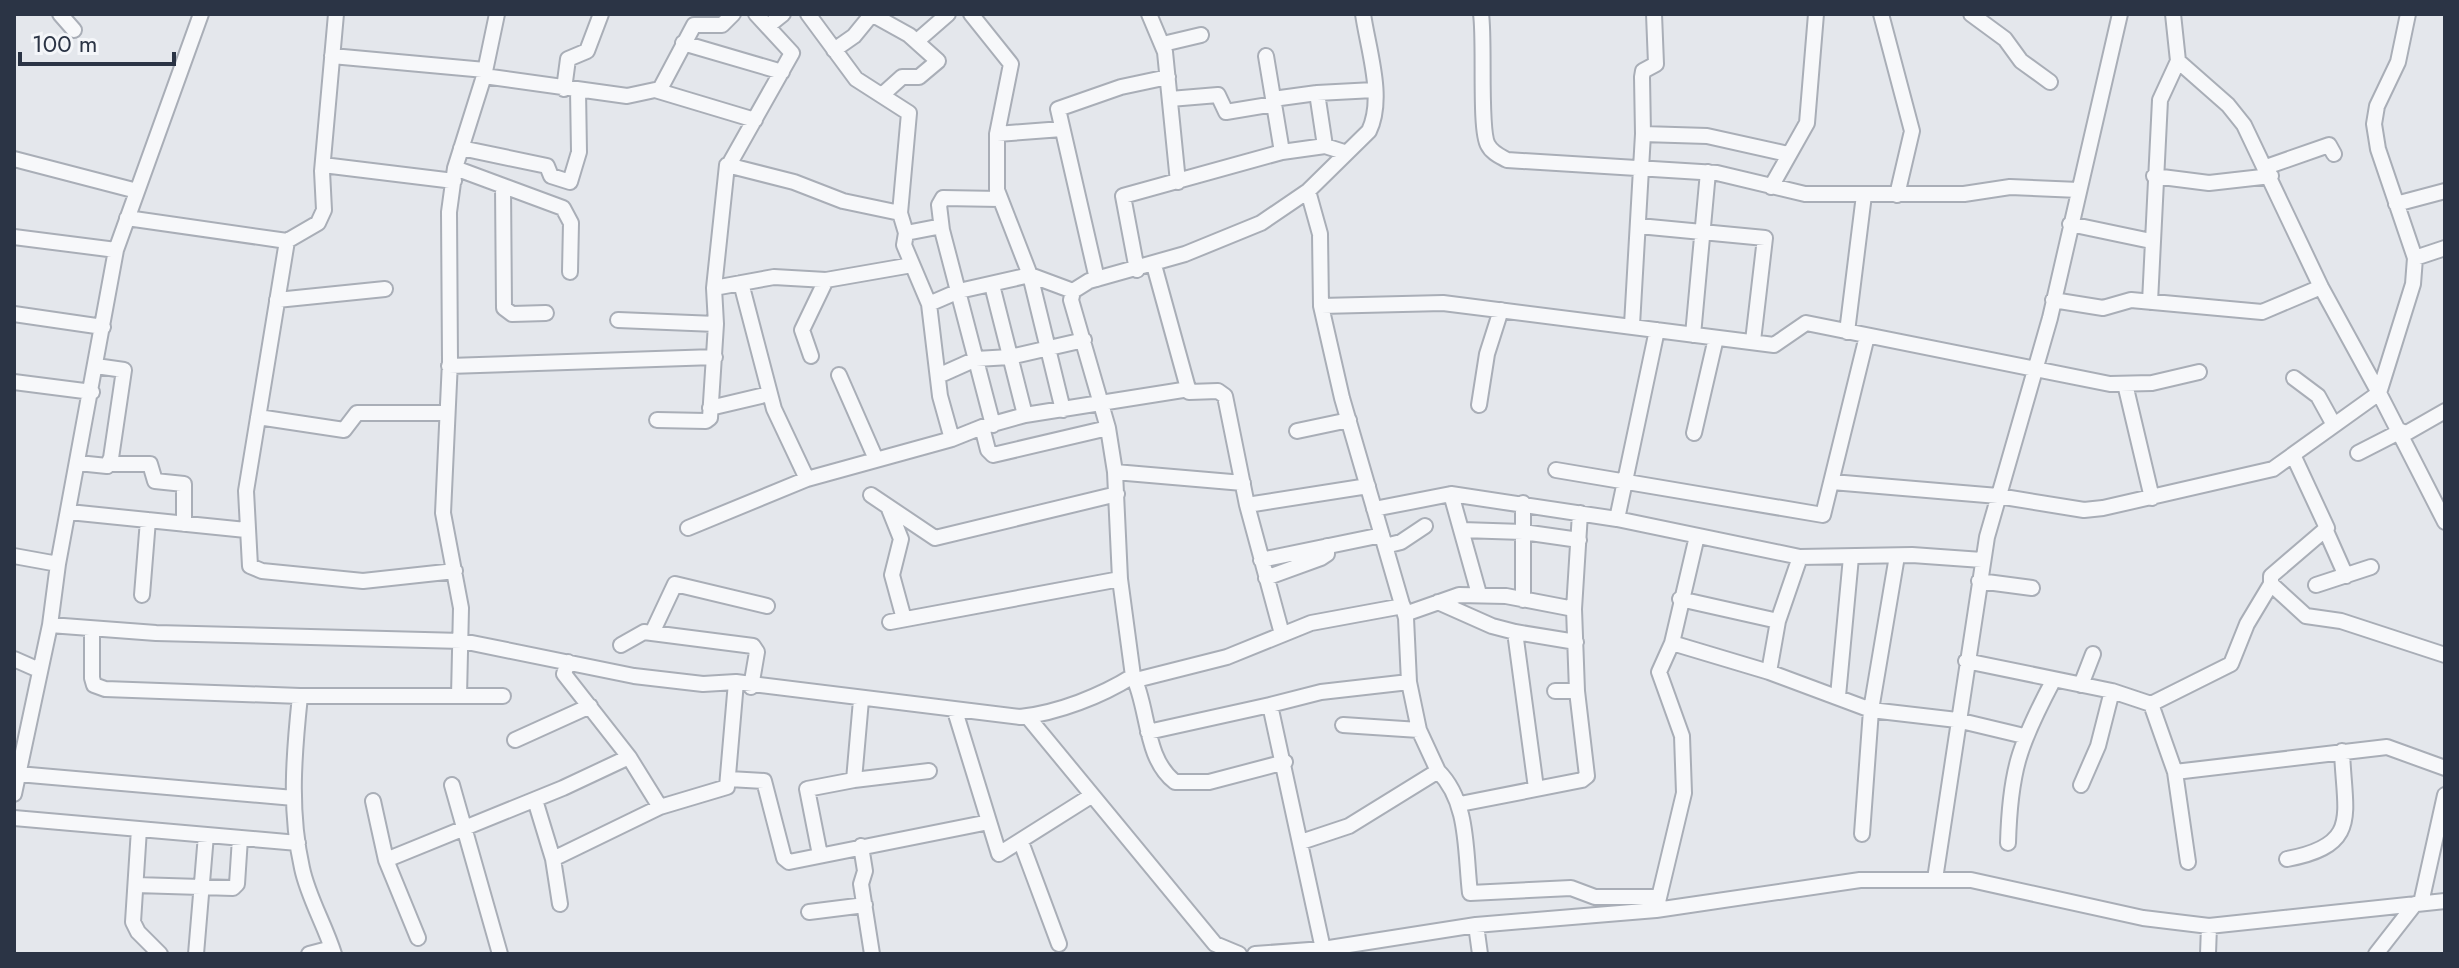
<svg xmlns="http://www.w3.org/2000/svg" width="2459" height="968" viewBox="0 0 2459 968" font-family="Jost,sans-serif">
  <style>
    .lines { fill: none; stroke-linecap: round; stroke-linejoin: round }
    .minor-casing { stroke: #a9aeb7; stroke-width: 18 }
    .minor { stroke: #f7f8fa; stroke-width: 14 }
  </style>
  <rect width="100%" height="100%" fill="#e4e7ec"/>
  <g class="lines">
    <defs>
      <path id="minor" d="M 60,14 L 74,30
        M 808,14 L 856,79 L 909,113 L 900,213 L 906,233 L 904,245 L 929,304 L 940,396 L 952,439
        M 971,14 L 1011,64 L 997,134 L 997,190 L 1030,275 L 1063,410
        M 1149,14 L 1165,52 L 1178,182
        M 1481,14 C 1485,40 1479,131 1488,145 C 1492,153 1500,156 1507,160 L 1717,173 L 1805,194 L 1964,194 L 2010,187 L 2079,190
        M 1881,14 L 1912,131 L 1897,195
        M 1971,14 L 2005,39 L 2021,61 L 2050,82
        M 2408,14 L 2398,62 L 2377,106 L 2374,124 L 2378,149 L 2415,258 L 2413,284 L 2379,393 L 2445,522
        M 873,15 L 909,35 L 938,61 L 919,77 L 902,77 L 882,95
        M 768,26 L 783,14
        M 917,41 L 948,14
        M 683,43 L 782,72
        M 1163,44 L 1201,35
        M 834,50 L 854,36 L 872,14
        M 332,56 L 485,70
        M 1266,56 L 1282,152
        M 484,76 L 627,96 L 655,90 L 755,120
        M 564,89 L 568,59 L 587,51 L 601,14
        M 659,91 L 694,25 L 722,25 L 733,14
        M 1170,99 L 1218,95 L 1226,112 L 1274,104
        M 1273,99 L 1317,93
        M 997,134 L 1062,129
        M 1643,134 L 1707,136 L 1788,154
        M 1325,146 L 1317,93 L 1374,90
        M 461,148 L 547,166 L 551,176 L 570,182 L 579,152 L 578,90
        M 14,159 L 137,191
        M 730,163 L 792,53 L 756,14
        M 323,165 L 454,181
        M 2266,167 L 2329,145 L 2334,154
        M 455,168 L 563,208 L 571,223 L 570,272
        M 2154,176 L 2209,183 L 2271,176
        M 503,186 L 504,308 L 512,314 L 546,313
        M 1771,187 L 1807,123 L 1816,14
        M 1308,191 L 1320,234 L 1321,306 L 1342,398 L 1406,618 L 1409,682 L 1419,730 L 1438,771
        M 2396,204 L 2445,191
        M 127,218 L 287,241 L 318,223 L 324,210 L 322,171 L 336,14
        M 2070,224 L 2151,241
        M 1639,226 L 1765,238 L 1753,341
        M 906,233 L 937,227 L 942,230
        M 14,237 L 116,250
        M 287,241 L 246,491 L 250,566 L 262,571 L 363,581 L 455,571
        M 2415,258 L 2445,248
        M 1154,265 L 1189,392 L 1218,391 L 1225,396 L 1247,505 L 1282,634
        M 1137,270 L 1123,196 L 1282,152 L 1325,146 L 1344,152
        M 1097,279 L 1058,109 L 1121,87 L 1168,77
        M 741,283 L 774,409 L 807,479
        M 992,285 L 1025,415
        M 714,288 L 774,277 L 826,280 L 912,265
        M 277,300 L 385,289
        M 2053,300 L 2103,308 L 2131,300 L 2262,312 L 2321,287
        M 2150,302 L 2160,100 L 2178,61
        M 929,304 L 959,291 L 1030,275 L 1073,291
        M 1321,306 L 1443,303 L 1774,345 L 1806,323 L 2110,384 L 2152,383 L 2199,372
        M 14,314 L 103,327
        M 618,320 L 716,324
        M 1632,325 L 1643,134 L 1642,77 L 1643,71 L 1656,64 L 1654,14
        M 1847,332 L 1864,195
        M 1693,335 L 1708,172
        M 811,356 L 802,330 L 826,280
        M 449,366 L 715,357
        M 839,375 L 875,457
        M 938,376 L 976,359 L 1010,357 L 1084,340
        M 2294,378 L 2318,396 L 2334,425
        M 14,382 L 92,392
        M 2125,384 L 2152,498
        M 1479,405 L 1487,354 L 1501,310
        M 710,408 L 769,394
        M 258,417 L 344,430 L 357,413 L 446,413
        M 657,420 L 706,421 L 710,418 L 716,324 L 714,288 L 727,165 L 794,182 L 843,201 L 900,213
        M 993,425 L 942,230 L 939,205 L 943,198 L 1000,199
        M 982,427 L 988,450 L 993,455 L 1108,428
        M 1297,431 L 1349,420
        M 1694,433 L 1716,338
        M 2403,435 L 2445,411
        M 2358,453 L 2401,431
        M 2294,457 L 2327,528 L 2271,576 L 2271,584 L 2306,616 L 2341,621 L 2445,655
        M 78,463 L 107,466 L 111,458 L 124,370 L 96,366
        M 110,464 L 150,464 L 155,481 L 184,484 L 184,524
        M 1556,470 L 1823,515 L 1867,336
        M 1115,472 L 1243,483
        M 1832,482 L 1998,496 L 2084,510 L 2103,508 L 2273,469 L 2379,393 L 2321,287 L 2244,125 L 2228,105 L 2178,61 L 2173,14
        M 1451,494 L 1479,594
        M 871,495 L 935,538 L 1117,494
        M 1523,503 L 1523,600
        M 1247,505 L 1368,486
        M 889,509 L 901,539 L 892,575 L 904,619
        M 1374,509 L 1451,494 L 1617,519 L 1800,557 L 1912,555 L 1982,560
        M 69,512 L 246,530
        M 1617,519 L 1657,330
        M 688,528 L 807,479 L 952,439 L 982,427 L 1025,415 L 1189,389
        M 1462,530 L 1523,532 L 1579,540
        M 2326,531 L 2346,576
        M 1385,546 L 1401,542 L 1425,526
        M 14,556 L 58,564
        M 1261,560 L 1382,535
        M 1266,578 L 1321,558 L 1327,554 L 1327,546
        M 1979,581 L 2032,588
        M 2316,585 L 2371,567
        M 142,595 L 148,520
        M 1680,599 L 1778,621
        M 1438,602 L 1492,626 L 1515,632 L 1536,788
        M 1405,614 L 1459,595 L 1506,596 L 1574,609
        M 890,622 L 1120,579
        M 50,625 L 156,633 L 462,641 L 634,676 L 703,684 L 736,682 L 1020,717 C 1058,713 1101,696 1133,676 L 1120,579 L 1115,472 L 1108,428 L 1071,300 L 1073,291 L 1089,281 L 1185,254 L 1261,223 L 1308,191 L 1369,131 C 1385,98 1368,49 1363,14
        M 92,630 L 92,678 L 94,685 L 105,689 L 300,696 L 503,696
        M 1515,632 L 1576,642
        M 652,633 L 675,584 L 767,606
        M 1672,643 L 1769,672 L 1871,710 L 1957,720 L 2024,736
        M 621,645 L 644,632 L 753,646 L 757,652 L 751,687
        M 14,659 L 39,670
        M 1966,661 L 2112,691 L 2151,704 L 2175,772 L 2188,862
        M 568,662 L 564,674 L 629,757 L 660,807 L 727,787 L 736,682
        M 1769,672 L 1778,621 L 1800,557
        M 1133,676 C 1149,708 1144,758 1175,782 L 1209,782 L 1285,762
        M 1136,680 L 1227,657 L 1311,623 L 1403,606
        M 2081,685 L 2093,654
        M 1555,691 L 1577,691
        M 300,696 C 294,753 289,811 302,868 C 308,897 325,925 334,954
        M 459,696 L 461,608 L 443,513 L 450,361 L 449,212 L 455,168 L 484,76 L 497,14
        M 1838,696 L 1851,557
        M 2151,704 L 2231,664 L 2247,624 L 2271,584
        M 1270,705 L 1321,692 L 1409,682
        M 955,711 L 999,854 L 1091,796
        M 1027,716 L 1215,944 L 1239,954
        M 1343,725 L 1419,730
        M 1148,732 L 1270,705 L 1323,949
        M 515,740 L 590,706
        M 2175,772 L 2387,747 L 2445,768
        M 18,774 L 294,798
        M 729,779 L 764,781 L 784,858 L 789,862 L 989,822
        M 854,780 L 929,771
        M 452,785 L 500,954
        M 2081,785 L 2098,746 L 2112,691
        M 14,794 L 50,625 L 58,564 L 116,250 L 201,14
        M 535,800 L 553,859 L 660,807
        M 373,801 L 386,860 L 418,938
        M 1460,804 L 1582,780 L 1587,776 L 1577,691 L 1574,609 L 1580,513
        M 14,818 L 298,843
        M 139,829 L 133,922 L 138,932 L 160,954
        M 1862,834 L 1871,710 L 1897,556
        M 1021,842 L 1059,944
        M 1301,842 L 1349,826 L 1438,771 C 1469,802 1465,851 1470,893 L 1571,888 L 1595,897 L 1659,897
        M 2008,843 C 2010,771 2019,745 2053,681
        M 861,846 L 865,871 L 861,884 L 872,954
        M 820,855 L 807,789 L 854,780 L 861,700
        M 553,859 L 560,904
        M 2287,859 C 2362,845 2344,814 2342,751
        M 386,860 L 563,788 L 629,757
        M 1935,879 L 1987,537 L 2050,318 L 2120,14
        M 136,885 L 233,888 L 237,884 L 240,838
        M 2421,903 L 2445,795
        M 1657,906 L 1684,793 L 1682,736 L 1659,672 L 1672,643 L 1697,536
        M 809,912 L 865,905
        M 1476,925 L 1480,954
        M 196,954 L 206,835
        M 309,954 L 332,948
        M 1255,954 L 1323,949 L 1476,925 L 1656,910 L 1860,880 L 1971,880 L 2143,918 L 2209,926 L 2445,901
        M 2208,954 L 2209,926
        M 2376,954 L 2415,904"/>
    </defs>
    <use href="#minor" class="minor-casing"/>
    <use href="#minor" class="minor"/>
  </g>
  <rect width="2459" height="968" fill="none" stroke="#2b3445" stroke-width="32"/>
  <path d="M20 52v12h154v-12" fill="none" stroke="#2b3445" stroke-width="4"/>
  <text x="32" y="52" font-size="24" fill="#2b3445" stroke="#f4f6f9" stroke-width="6" paint-order="stroke">100 m</text>
</svg>
